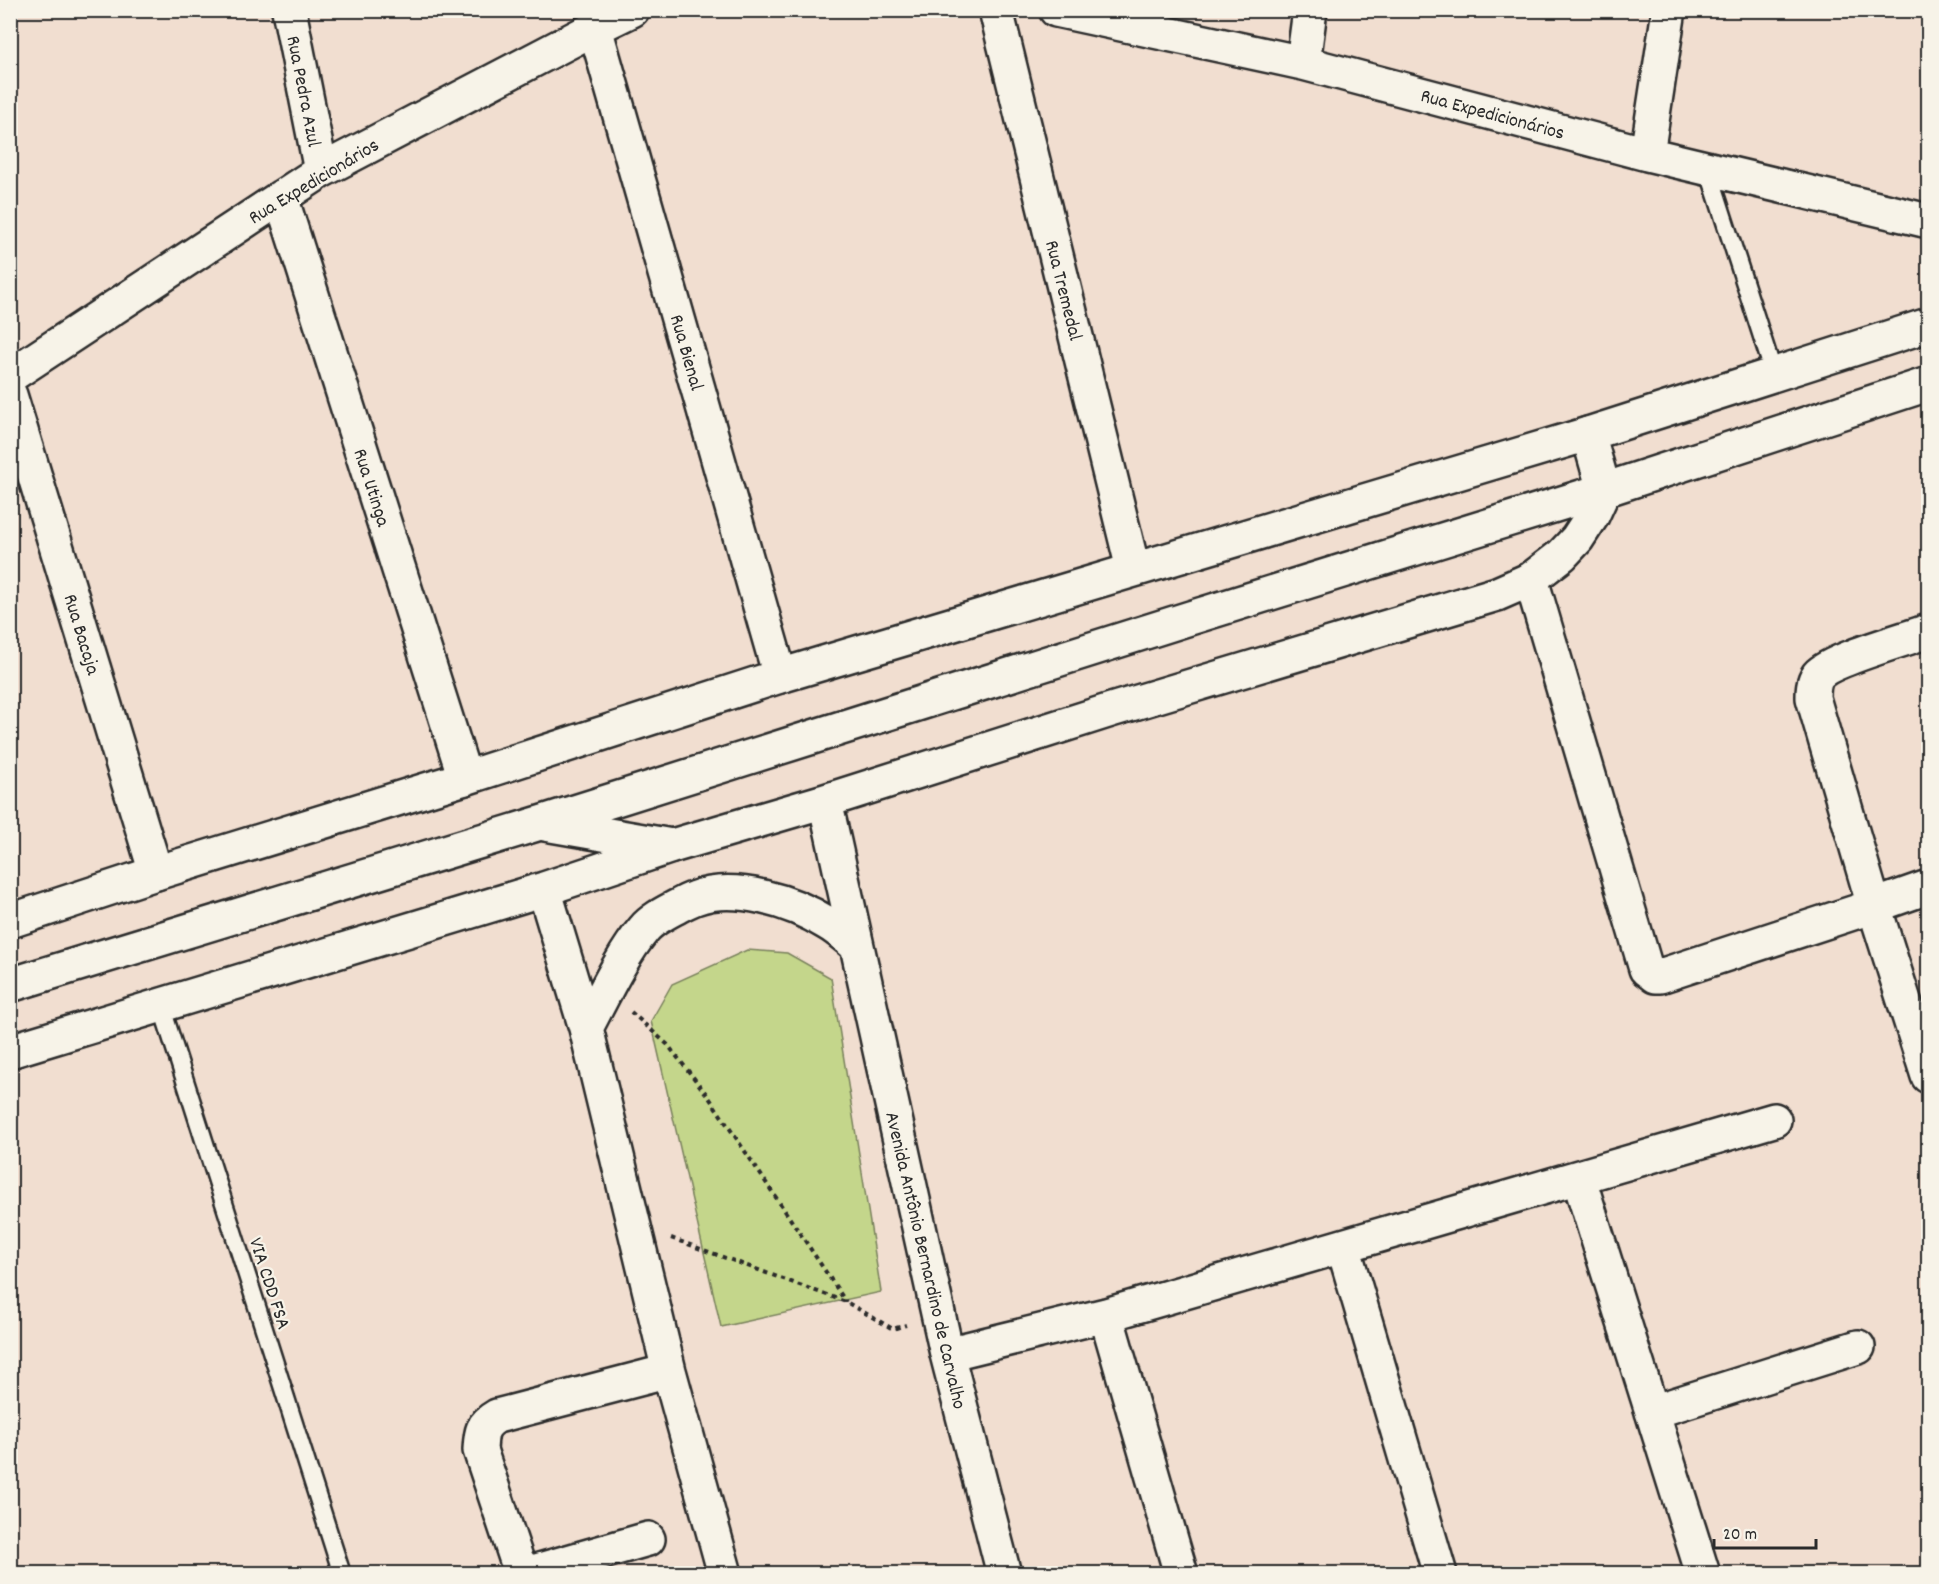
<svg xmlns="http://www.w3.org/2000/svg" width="1939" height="1584" viewBox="0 0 1939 1584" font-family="Dekko,sans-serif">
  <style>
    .park { fill: #c4d68b; stroke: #78805b; stroke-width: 1.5 }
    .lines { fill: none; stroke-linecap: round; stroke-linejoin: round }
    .lane-casing { stroke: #2b2b2b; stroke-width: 21 }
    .street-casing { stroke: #2b2b2b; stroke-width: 38 }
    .highway-casing { stroke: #2b2b2b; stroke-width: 38 }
    .path { stroke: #2b2b2b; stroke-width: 4; stroke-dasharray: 4.5 4.5; stroke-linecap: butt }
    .lane { stroke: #f7f3e8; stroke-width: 16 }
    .street { stroke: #f7f3e8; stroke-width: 33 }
    .highway { stroke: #f7f3e8; stroke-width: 33 }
    .labels { text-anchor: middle; stroke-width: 4.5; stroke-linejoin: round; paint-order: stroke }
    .street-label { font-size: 20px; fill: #2b2b2b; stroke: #f7f3e8 }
  </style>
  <rect width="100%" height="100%" fill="#f1ded0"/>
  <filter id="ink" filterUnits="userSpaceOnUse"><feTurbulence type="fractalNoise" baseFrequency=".0167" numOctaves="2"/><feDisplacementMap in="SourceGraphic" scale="12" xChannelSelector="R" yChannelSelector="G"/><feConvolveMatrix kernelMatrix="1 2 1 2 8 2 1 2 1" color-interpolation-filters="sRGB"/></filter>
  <g filter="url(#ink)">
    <path class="park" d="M 747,950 L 787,953 L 831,978 L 881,1292 L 721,1327 L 651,1021 L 672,984 Z"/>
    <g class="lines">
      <defs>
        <path id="lane" d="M 1708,169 L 1774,374
          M 161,1005 L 342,1574"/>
        <path id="street" d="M 289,10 L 321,171
          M 996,10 L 1133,569
          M 1056,10 L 1303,63 L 1647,154 L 1928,221
          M 595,28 L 780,676
          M 1303,63 L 1310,10
          M 1647,154 L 1669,10
          M 281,197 L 465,778
          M 10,376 L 321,171 L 595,28 L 632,10
          M 10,395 L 156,873
          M 1531,579 L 1646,969 L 1655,976 L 1660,976 L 1874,906 L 1928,1076
          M 1928,631 C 1907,639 1830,660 1818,675 C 1813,682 1813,690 1813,698 L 1874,906 L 1928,887
          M 825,801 L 947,1354 L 1004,1574
          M 544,889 L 586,1028 L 669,1371 L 725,1574
          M 586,1028 C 602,998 622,955 644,929 C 652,919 667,912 678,906 C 684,903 689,900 695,898 C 735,883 793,902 827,923 C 838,929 847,938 856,945
          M 10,1051 L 544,889 L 672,846 L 825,801 L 1111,710 L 1497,594 L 1531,579 L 1562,555 L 1577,539 L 1592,516 L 1604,490 L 1588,434
          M 1579,1179 L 1703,1574
          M 1343,1246 L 1440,1574
          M 1106,1315 L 1181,1574
          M 947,1354 L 1106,1315 L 1774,1120
          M 1652,1412 L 1858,1347
          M 648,1539 L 536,1571 L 524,1570 L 517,1561 L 480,1450 C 481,1433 481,1425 497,1416 L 669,1371"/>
        <path id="highway" d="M 545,824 L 672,846
          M 10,921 L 156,873 L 465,778 L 780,676 L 1588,434 L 1928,325
          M 10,985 L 540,823 L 1190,618 L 1604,490 L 1928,384"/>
      </defs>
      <use href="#lane" class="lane-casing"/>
      <use href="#street" class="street-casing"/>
      <use href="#highway" class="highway-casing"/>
      <path class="path" d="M 631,1012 L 667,1044 L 708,1096 L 846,1302
        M 671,1238 L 846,1302 L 893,1329 L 906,1325"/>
      <use href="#lane" class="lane"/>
      <use href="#street" class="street"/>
      <use href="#highway" class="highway"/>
    </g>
  </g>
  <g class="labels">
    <g class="street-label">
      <text transform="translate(305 91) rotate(79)" y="7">Rua Pedra Azul</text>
      <text transform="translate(1493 113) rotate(15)" y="7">Rua Expedicionários</text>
      <text transform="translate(313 180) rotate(-31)" y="7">Rua Expedicionários</text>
      <text transform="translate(1065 290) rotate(76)" y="7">Rua Tremedal</text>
      <text transform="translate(688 352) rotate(74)" y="7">Rua Bienal</text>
      <text transform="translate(373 487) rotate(72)" y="7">Rua Utinga</text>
      <text transform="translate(83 634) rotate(73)" y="7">Rua Bacaja</text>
      <text transform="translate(927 1260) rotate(77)" y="7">Avenida Antônio Bernardino de Carvalho</text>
      <text transform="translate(271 1283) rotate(72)" y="7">VIA CDD FSA</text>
    </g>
  </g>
  <rect width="1939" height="1584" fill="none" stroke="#f7f3e8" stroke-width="36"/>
  <rect x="18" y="18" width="1903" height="1548" fill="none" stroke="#2b2b2b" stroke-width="2" filter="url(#ink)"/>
  <path d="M1714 1539v9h102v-9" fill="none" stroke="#2b2b2b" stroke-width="3"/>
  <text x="1723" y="1539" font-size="18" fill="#2b2b2b" stroke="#f7f3e8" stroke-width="4.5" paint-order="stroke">20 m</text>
</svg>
